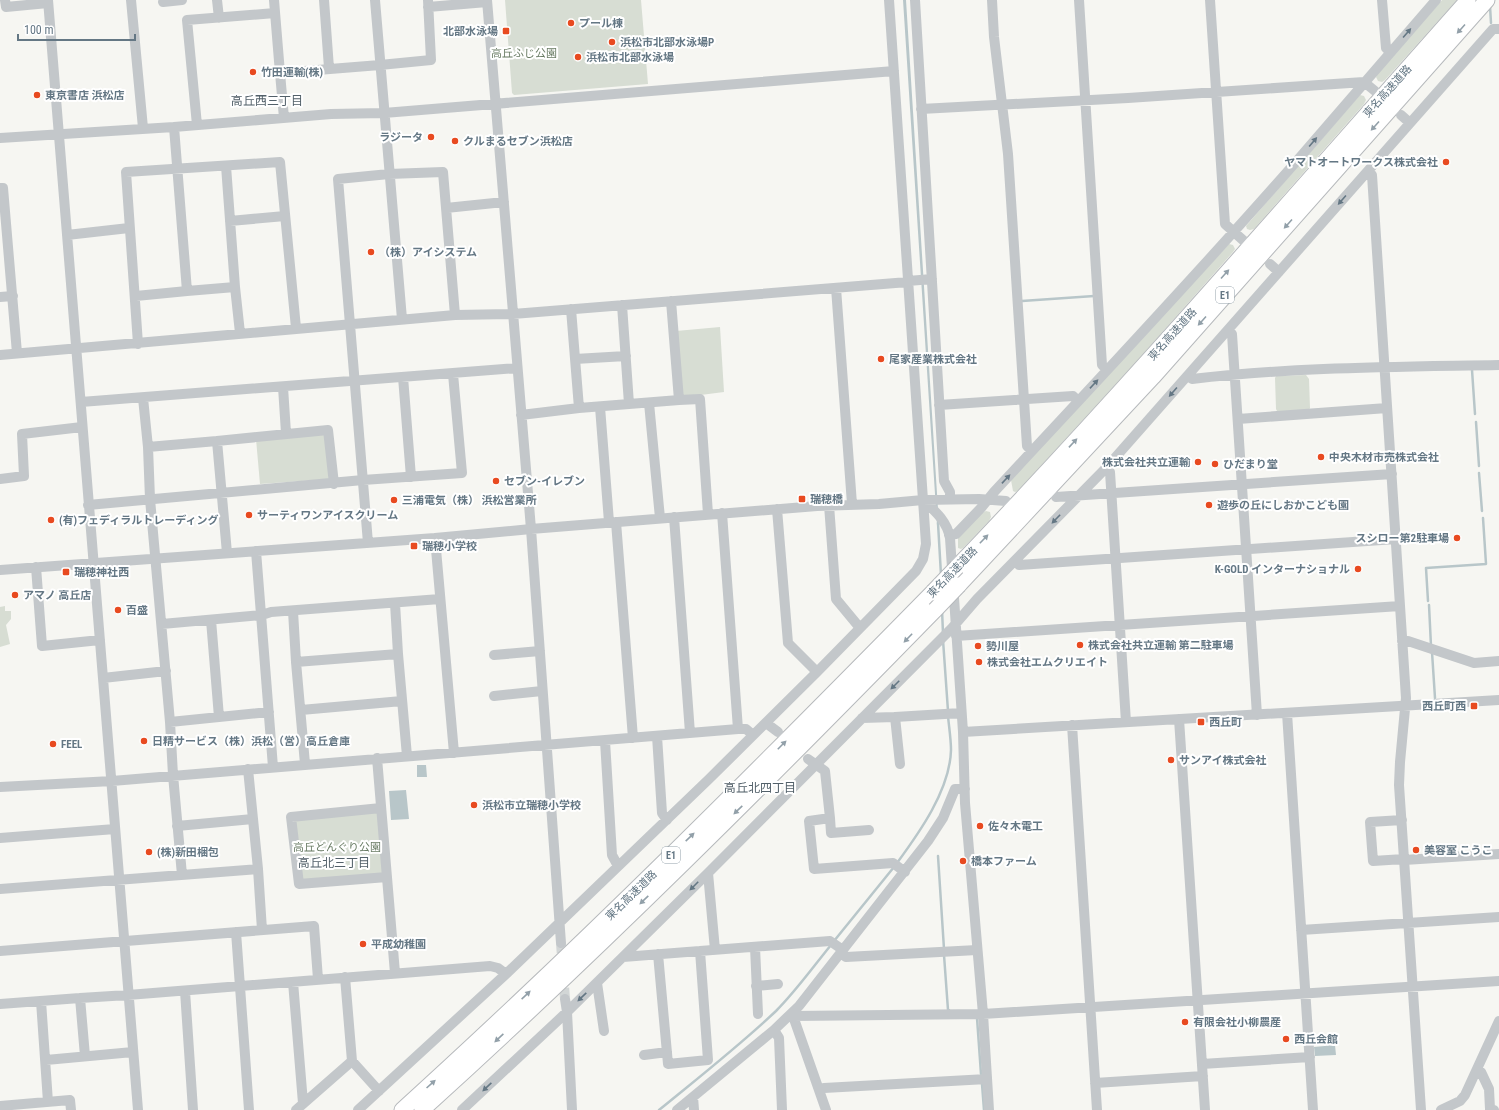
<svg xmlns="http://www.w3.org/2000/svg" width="1499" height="1110" viewBox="0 0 1499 1110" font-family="'Roboto Condensed','Noto Sans JP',sans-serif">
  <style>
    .green { fill: #d7ddd3 }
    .water { fill: #b8c6c9 }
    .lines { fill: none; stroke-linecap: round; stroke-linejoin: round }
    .stream { stroke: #b8c6c9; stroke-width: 2.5 }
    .minor-tunnel { stroke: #d2d6d6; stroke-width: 10; stroke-dasharray: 10 5; stroke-linecap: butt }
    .highway-casing { stroke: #b6b9bc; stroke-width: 17 }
    .minor { stroke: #c3c7ca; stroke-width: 10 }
    .highway { stroke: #fff; stroke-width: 15 }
    .highway-bridge-casing { stroke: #b6b9bc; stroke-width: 17; stroke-linecap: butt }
    .highway-bridge { stroke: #fff; stroke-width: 15 }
    .oneway { fill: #92a0a9 }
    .oneway2 { fill: #647784 }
    .poi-dot { fill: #e84a20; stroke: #fff; stroke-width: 1.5 }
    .labels { text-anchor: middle; stroke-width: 4; stroke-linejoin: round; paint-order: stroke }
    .shield { fill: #fff; stroke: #92a0a9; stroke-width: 1 }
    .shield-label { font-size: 10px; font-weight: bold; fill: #647784 }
    .poi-label { font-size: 11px; font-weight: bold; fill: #647784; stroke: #fff; text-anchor: start }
    .park-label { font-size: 11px; fill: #687b63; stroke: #fff }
    .street-label { font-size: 11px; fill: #647784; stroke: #fff }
    .neighbourhood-label { font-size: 12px; fill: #526069; stroke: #fff }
  </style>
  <rect width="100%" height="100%" fill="#f6f6f2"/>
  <path class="green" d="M 505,0 L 641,0 L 648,84 L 514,95 L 512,93 Z
    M 1442,0 L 1457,0 L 1385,80 L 1382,82 L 1378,81 L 1376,77 L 1378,73 Z
    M 1360,95 L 1364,96 L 1366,100 L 1364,104 L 1254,229 L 1250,230 L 1247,229 L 1246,226 Z
    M 1229,244 L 1233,245 L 1235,249 L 1233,252 L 1136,362 L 1018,491 L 1015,492 L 1013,491 L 1011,480 Z
    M 720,327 L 724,392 L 685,397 L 681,393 L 676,331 Z
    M 1306,375 L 1309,379 L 1310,408 L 1309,410 L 1278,413 L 1276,409 L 1275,378 L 1276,376 Z
    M 325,432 L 329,479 L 260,484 L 256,439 Z
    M 986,511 L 990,512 L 991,517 L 989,521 L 963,548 L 961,549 L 958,548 L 958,538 L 982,513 Z
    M 5,606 L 5,611 L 11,611 L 11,619 L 6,625 L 10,644 L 0,647 L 0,607 Z
    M 380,810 L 385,875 L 301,882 L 294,820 Z"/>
  <path class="water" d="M 903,0 L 906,0 L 939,525 L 937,525 Z
    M 417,765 L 426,765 L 427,777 L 417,777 Z
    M 406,790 L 409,819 L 391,820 L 389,791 Z
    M 1335,1045 L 1336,1055 L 1315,1056 L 1314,1047 Z"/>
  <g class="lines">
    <path class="stream" d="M 1490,6 L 1491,23
      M 1022,301 L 1094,296
      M 1472,370 L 1475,414
      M 1476,422 L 1479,466
      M 1479,473 L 1482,511
      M 938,523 L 941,575
      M 1428,601 L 1426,568 L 1486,564 L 1483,518
      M 1429,605 L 1431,646
      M 942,610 L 943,633
      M 943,640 L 948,711
      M 1432,652 L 1435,698
      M 938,856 L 944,949
      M 897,863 C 919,833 950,790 951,750 C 951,739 949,727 948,716
      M 834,941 L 894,867
      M 944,955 L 948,1010 L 949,1010
      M 977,1018 L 981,1074
      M 982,1084 L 984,1110
      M 659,1110 C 698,1078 739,1046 776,1011 C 796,991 813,967 831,945"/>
    <path class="minor-tunnel" d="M 561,943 L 565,999"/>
    <defs>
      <path id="highway" d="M 957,567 C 1133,383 1299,190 1468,0
        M 959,585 L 1153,377 L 1487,0
        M 402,1110 C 585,944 760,768 933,592
        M 422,1110 C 599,950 768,781 935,610"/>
    </defs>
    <use href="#highway" class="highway-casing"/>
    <path class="minor" d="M 5,0 L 6,7 L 48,3
      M 48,0 L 138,1110
      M 131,0 L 143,128
      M 217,0 L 219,18
      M 274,0 L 280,73
      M 324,0 L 329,68
      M 375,0 L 402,319
      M 487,0 L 531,529 L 561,943
      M 915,0 L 944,481 L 950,492 L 950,499
      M 992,0 L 994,37 L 1008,154 L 1027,446 L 1032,451
      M 1079,0 L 1102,365 L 1108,369
      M 1210,0 L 1225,224 L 1244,241
      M 1382,0 L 1386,48 L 1390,52
      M 163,2 L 182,0
      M 428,7 L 487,2
      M 921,109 L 1128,98 L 1364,82 L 1375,91
      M 1401,115 L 1410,123
      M 284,118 L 280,73 L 380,65 L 431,60 L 428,0
      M 197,125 L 187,20 L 275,13
      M 174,127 L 187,291 L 235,287 L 226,166
      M 0,138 L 174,127 L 331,114 L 384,113 L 894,71
      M 1368,171 L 1372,175 L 1406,698 L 1400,762 L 1399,785 L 1421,1110
      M 0,188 L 3,188 L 17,353
      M 446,208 L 504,202
      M 230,221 L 285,216
      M 67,235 L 129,228
      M 1270,264 L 1279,272
      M 908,281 L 932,279
      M 235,287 L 240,333
      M 836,288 L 852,504
      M 136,296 L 187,291
      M 0,297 L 13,296
      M 622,305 L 629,404
      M 571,309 L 579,408
      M 1228,330 L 1232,334 L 1257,715
      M 138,344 L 126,172 L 280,162 L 296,328
      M 0,355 L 455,315 L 513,314 L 908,282
      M 575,359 L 626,356
      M 1188,375 L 1192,379 C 1294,367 1397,367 1499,365
      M 403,377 L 411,477
      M 283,387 L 286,433
      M 143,398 L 148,447 L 150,499 L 170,722 L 173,775 L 182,875
      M 679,400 L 700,399 L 708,514
      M 81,402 L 517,368
      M 649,403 L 660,518
      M 939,405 L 1073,396 L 1078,401
      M 600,407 L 609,522
      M 521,415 L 579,408 L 679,400 L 671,301
      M 1238,419 L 1387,408
      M 217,441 L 328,430 L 334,484
      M 148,447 L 217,441 L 227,553
      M 1106,468 L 1110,472 L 1126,722
      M 0,479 L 24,476 L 22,434 L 82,427
      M 1056,497 L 1392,474
      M 923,500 C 935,511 947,521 950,538 L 963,732 L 965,803 L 983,1014 L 989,1110
      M 88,505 L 363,480 L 462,473 L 453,374
      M 829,505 L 836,599 L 860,628
      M 777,509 L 788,643 L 817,672
      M 722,513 L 738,729
      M 674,517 L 690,733
      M 616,522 L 633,738
      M 949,535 L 956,534 L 981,508 L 994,492 C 1095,383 1197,275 1295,163 C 1342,109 1389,54 1436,0
      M 435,538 L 454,753
      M 368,543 L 338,179 L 389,174 L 443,172 L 455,315
      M 256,551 L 273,767
      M 1015,561 L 1019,565 L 1396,539
      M 36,567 L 42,646 L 100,640
      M 0,570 L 435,538 L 531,529 L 817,506 L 879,504 L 923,500 L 979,499 L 1006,501
      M 395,603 L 398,654 L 407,756
      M 293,611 L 296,662 L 305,764
      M 211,620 L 219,717
      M 162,624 L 262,615 L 271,612 L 440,599
      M 956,636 L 1400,606
      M 1402,641 L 1408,641 L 1474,663 L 1499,661
      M 494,655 L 540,651
      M 296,662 L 398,654
      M 103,678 L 166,671
      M 494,696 L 542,691
      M 301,710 L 402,701
      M 1287,713 L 1313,1110
      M 895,717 L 900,764
      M 862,718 L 895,717 L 961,713
      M 1179,719 L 1205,1110
      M 170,722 L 269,712
      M 766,723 L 778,732
      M 1072,725 L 1097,1110
      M 963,732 L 1499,700
      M 657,736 L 662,813 L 667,820
      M 605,741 L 612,855 L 618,866
      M 377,758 L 395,973
      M 808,759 L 825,771 L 830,818 L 809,821 L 814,869 L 893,863 L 905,872
      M 0,787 L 112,781 L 738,729 L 746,729 L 753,735
      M 381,808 L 291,817 L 299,884 L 387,877
      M 830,818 L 831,833 L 869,830
      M 1402,820 L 1370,822 L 1373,861 L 1404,859
      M 177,826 L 253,819
      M 0,838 L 115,829
      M 1404,860 L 1499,854
      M 258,869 L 262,930
      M 708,873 L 715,950
      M 0,889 L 258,869 L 248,769
      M 1301,930 L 1499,917
      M 236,932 L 249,1110
      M 755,947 L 758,1014
      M 0,951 L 314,926 L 318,979
      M 841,953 L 846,957 L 977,950
      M 658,954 L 668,1064 L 708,1060 L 700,951
      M 623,957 L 830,941 L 843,950
      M 345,977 L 352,1061
      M 293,982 L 303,1103
      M 597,983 L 604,1031
      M 756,986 L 778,984
      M 185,991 L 193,1110
      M 80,998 L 85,1056
      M 565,999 L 567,1012 L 572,1110
      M 41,1001 L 48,1102
      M 0,1004 L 80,998 L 128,995 L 490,966 L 498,968 L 506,974
      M 791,1014 L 793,1016 L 826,1110
      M 793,1016 L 983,1014 L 1499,981
      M 774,1030 L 779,1038 L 782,1110
      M 644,1055 L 667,1052
      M 46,1060 L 133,1052
      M 1202,1064 L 1310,1057
      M 1477,1071 L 1481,1072 L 1489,1089 L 1490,1109 L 1494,1110
      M 1095,1083 L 1203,1076
      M 819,1090 L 824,1088 L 987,1079
      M 693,1097 L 694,1110
      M 0,1106 L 70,1100 L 71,1110
      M 296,1110 L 352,1061 L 379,1091
      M 358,1110 L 506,974 L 708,780 L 817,672 L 916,571 L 923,559 L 926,544 L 889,0
      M 462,1110 L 567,1012 L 708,873 L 952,628 L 977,599 L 1106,468 L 1493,29 L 1499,29
      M 677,1110 L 774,1030 L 799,1006 L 928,841 L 943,818 L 955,789 L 965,789
      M 1441,1110 L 1460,1101 L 1465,1095 L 1499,1021"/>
    <use href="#highway" class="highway"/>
    <defs>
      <path id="highway-bridge" d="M 933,592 L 957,567
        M 935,610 L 959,585"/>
    </defs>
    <use href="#highway-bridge" class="highway-bridge-casing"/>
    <use href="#highway-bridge" class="highway-bridge"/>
  </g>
  <defs><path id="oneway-solid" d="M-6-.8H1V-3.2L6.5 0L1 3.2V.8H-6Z"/></defs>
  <g class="oneway">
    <use href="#oneway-solid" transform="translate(1461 29) rotate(132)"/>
    <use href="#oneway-solid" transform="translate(1375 126) rotate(132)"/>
    <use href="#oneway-solid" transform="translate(1288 224) rotate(132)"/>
    <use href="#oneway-solid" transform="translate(1225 274) rotate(-48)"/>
    <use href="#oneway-solid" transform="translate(1202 321) rotate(132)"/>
    <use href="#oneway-solid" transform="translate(1073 443) rotate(-47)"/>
    <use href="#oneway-solid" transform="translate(984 539) rotate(-46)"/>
    <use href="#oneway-solid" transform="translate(908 638) rotate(134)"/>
    <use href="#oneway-solid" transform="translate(782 745) rotate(-45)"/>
    <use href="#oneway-solid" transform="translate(738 810) rotate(136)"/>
    <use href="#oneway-solid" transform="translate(690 837) rotate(-44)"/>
    <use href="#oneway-solid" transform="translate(644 900) rotate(136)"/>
    <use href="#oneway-solid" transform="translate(526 995) rotate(-43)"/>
    <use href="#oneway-solid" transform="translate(499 1038) rotate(137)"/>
    <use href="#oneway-solid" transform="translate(431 1084) rotate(-42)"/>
  </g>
  <g class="oneway2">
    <use href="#oneway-solid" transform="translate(1407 33) rotate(-49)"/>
    <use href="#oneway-solid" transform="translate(1313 142) rotate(-50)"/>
    <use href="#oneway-solid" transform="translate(1342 200) rotate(131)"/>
    <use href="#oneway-solid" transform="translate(1094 384) rotate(-47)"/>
    <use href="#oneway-solid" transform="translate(1173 392) rotate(131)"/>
    <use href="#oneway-solid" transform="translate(1006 479) rotate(-47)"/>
    <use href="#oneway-solid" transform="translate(1056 519) rotate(134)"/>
    <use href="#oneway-solid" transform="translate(895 685) rotate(135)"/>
    <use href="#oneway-solid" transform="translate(694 886) rotate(135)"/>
    <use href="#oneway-solid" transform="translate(582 997) rotate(136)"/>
    <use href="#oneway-solid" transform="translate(487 1087) rotate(137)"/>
  </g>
  <g class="poi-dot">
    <circle cx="571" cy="23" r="4"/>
    <rect x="502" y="27" width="8" height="8" rx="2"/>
    <circle cx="612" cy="42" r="4"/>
    <circle cx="578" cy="57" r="4"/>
    <circle cx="253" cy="72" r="4"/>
    <circle cx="37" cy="95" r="4"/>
    <circle cx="431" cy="137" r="4"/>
    <circle cx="455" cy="141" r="4"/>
    <circle cx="1446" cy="162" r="4"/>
    <circle cx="371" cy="252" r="4"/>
    <circle cx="881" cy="359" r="4"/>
    <circle cx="1321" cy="457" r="4"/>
    <circle cx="1198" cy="462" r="4"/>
    <circle cx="1215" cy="464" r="4"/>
    <circle cx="496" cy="481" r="4"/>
    <rect x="798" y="495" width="8" height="8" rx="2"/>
    <circle cx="394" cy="500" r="4"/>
    <circle cx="1209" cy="505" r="4"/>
    <circle cx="249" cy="515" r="4"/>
    <circle cx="51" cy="520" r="4"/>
    <circle cx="1457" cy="538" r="4"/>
    <rect x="410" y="542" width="8" height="8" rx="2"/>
    <circle cx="1358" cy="569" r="4"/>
    <rect x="62" y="568" width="8" height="8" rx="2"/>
    <circle cx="15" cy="595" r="4"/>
    <circle cx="118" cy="610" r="4"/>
    <circle cx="1080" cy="645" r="4"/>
    <circle cx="978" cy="646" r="4"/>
    <circle cx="979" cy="662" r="4"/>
    <rect x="1470" y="702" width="8" height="8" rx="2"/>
    <rect x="1197" y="718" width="8" height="8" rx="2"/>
    <circle cx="144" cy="741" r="4"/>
    <circle cx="53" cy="744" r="4"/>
    <circle cx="1171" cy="760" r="4"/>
    <circle cx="474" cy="805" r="4"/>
    <circle cx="980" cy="826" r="4"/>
    <circle cx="1416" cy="850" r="4"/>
    <circle cx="149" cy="852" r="4"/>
    <circle cx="963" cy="861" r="4"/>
    <circle cx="363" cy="944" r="4"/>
    <circle cx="1185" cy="1022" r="4"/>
    <circle cx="1286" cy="1039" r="4"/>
  </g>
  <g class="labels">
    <g class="shield">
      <rect x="1216" y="287" width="18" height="16" rx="3"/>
      <rect x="662" y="847" width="18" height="16" rx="3"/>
    </g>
    <g class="shield-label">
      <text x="1225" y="299">E1</text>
      <text x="671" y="859">E1</text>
    </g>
    <g class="poi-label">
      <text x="579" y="27">プール棟</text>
      <text x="498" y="35" text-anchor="end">北部水泳場</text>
      <text x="620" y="46">浜松市北部水泳場P</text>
      <text x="586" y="61">浜松市北部水泳場</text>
      <text x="261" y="76">竹田運輸(株)</text>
      <text x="45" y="99">東京書店 浜松店</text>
      <text x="423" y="141" text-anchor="end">ラジータ</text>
      <text x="463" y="145">クルまるセブン浜松店</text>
      <text x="1438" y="166" text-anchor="end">ヤマトオートワークス株式会社</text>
      <text x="379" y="256">（株）アイシステム</text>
      <text x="889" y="363">尾家産業株式会社</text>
      <text x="1329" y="461">中央木材市売株式会社</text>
      <text x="1190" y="466" text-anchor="end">株式会社共立運輸</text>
      <text x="1223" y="468">ひだまり堂</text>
      <text x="504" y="485">セブン-イレブン</text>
      <text x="810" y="503">瑞穂橋</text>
      <text x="402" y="504">三浦電気（株） 浜松営業所</text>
      <text x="1217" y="509">遊歩の丘にしおかこども園</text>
      <text x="257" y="519">サーティワンアイスクリーム</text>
      <text x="59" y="524">(有)フェディラルトレーディング</text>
      <text x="1449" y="542" text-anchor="end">スシロー第2駐車場</text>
      <text x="422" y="550">瑞穂小学校</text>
      <text x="1350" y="573" text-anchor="end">K-GOLD インターナショナル</text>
      <text x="74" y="576">瑞穂神社西</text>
      <text x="23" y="599">アマノ 高丘店</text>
      <text x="126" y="614">百盛</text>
      <text x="1088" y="649">株式会社共立運輸 第二駐車場</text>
      <text x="986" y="650">勢川屋</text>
      <text x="987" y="666">株式会社エムクリエイト</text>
      <text x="1466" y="710" text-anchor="end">西丘町西</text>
      <text x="1209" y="726">西丘町</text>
      <text x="152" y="745">日精サービス（株）浜松（営）高丘倉庫</text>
      <text x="61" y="748">FEEL</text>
      <text x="1179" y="764">サンアイ株式会社</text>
      <text x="482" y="809">浜松市立瑞穂小学校</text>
      <text x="988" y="830">佐々木電工</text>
      <text x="1424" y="854">美容室 こうこ</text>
      <text x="157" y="856">(株)新田梱包</text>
      <text x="971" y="865">橋本ファーム</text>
      <text x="371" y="948">平成幼稚園</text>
      <text x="1193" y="1026">有限会社小柳農産</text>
      <text x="1294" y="1043">西丘会館</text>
    </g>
    <g class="park-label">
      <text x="524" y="57">高丘ふじ公園</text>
      <text x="337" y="851">高丘どんぐり公園</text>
    </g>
    <g class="street-label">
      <text transform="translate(1387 91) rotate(-48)" y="4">東名高速道路</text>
      <text transform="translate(1172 334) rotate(-48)" y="4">東名高速道路</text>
      <text transform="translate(952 572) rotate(-46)" y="4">東名高速道路</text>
      <text transform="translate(631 895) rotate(-44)" y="4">東名高速道路</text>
    </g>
    <g class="neighbourhood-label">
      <text x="267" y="105">高丘西三丁目</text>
      <text x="760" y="792">高丘北四丁目</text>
      <text x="334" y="867">高丘北三丁目</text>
    </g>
  </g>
  <path d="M18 34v6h117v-6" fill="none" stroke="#647784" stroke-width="2"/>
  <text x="24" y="34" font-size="12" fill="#647784" stroke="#ffffff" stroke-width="3" paint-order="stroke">100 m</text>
</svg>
